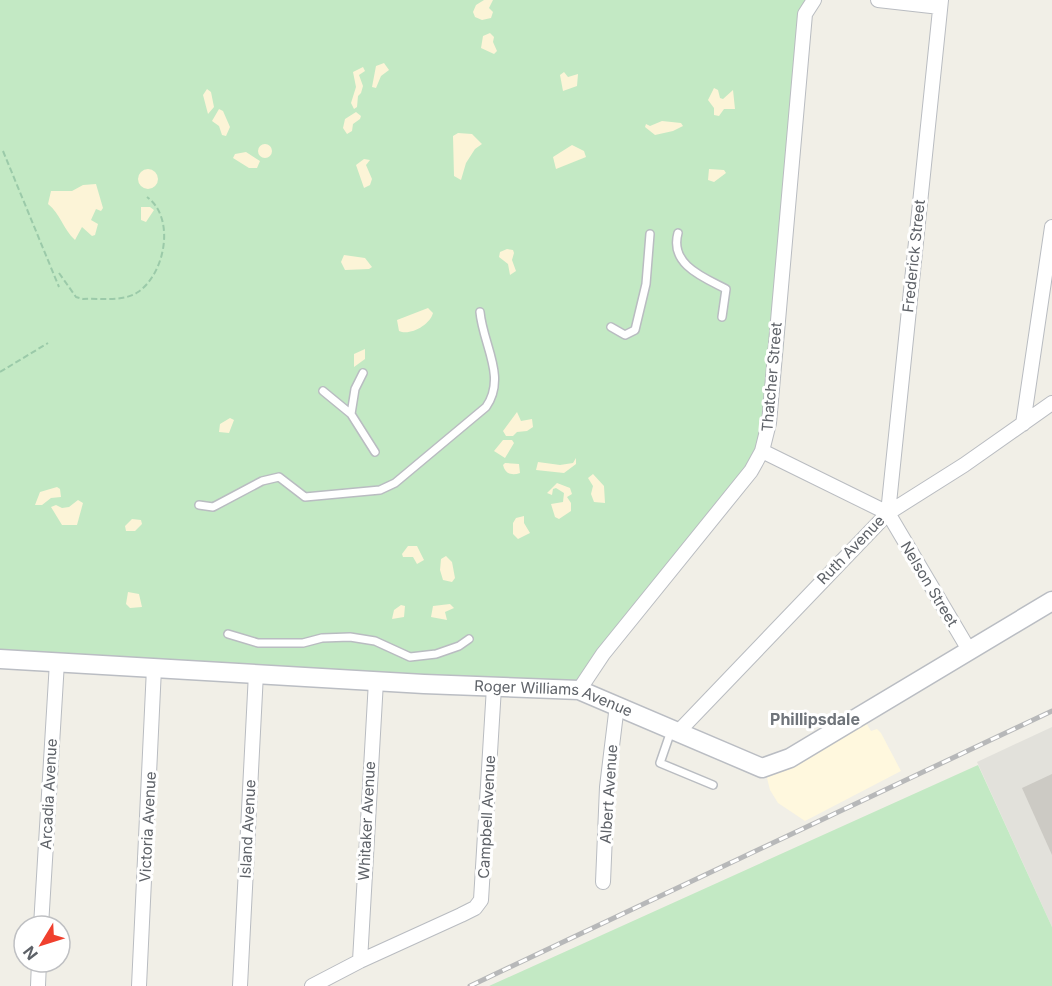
<svg xmlns="http://www.w3.org/2000/svg" width="1052" height="986" viewBox="0 0 1052 986" font-family="Inter,sans-serif">
  <style>
    .commercial { fill: #fff8de }
    .industrial { fill: #e2e1db }
    .green { fill: #c3e9c4 }
    .sand { fill: #fcf4d7 }
    .building { fill: #cccac4 }
    .lines { fill: none; stroke-linecap: round; stroke-linejoin: round }
    .service-casing { stroke: #b9bcc1; stroke-width: 10 }
    .minor-casing { stroke: #b9bcc1; stroke-width: 16 }
    .secondary-casing { stroke: #babdc3; stroke-width: 21 }
    .path { stroke: #9bcaa9; stroke-width: 2; stroke-dasharray: 6 3; stroke-linecap: butt }
    .service { stroke: #fff; stroke-width: 7 }
    .minor { stroke: #fff; stroke-width: 14 }
    .secondary { stroke: #fff; stroke-width: 18 }
    .rail-casing { stroke: #b7b8b9; stroke-width: 5 }
    .rail { stroke: #fff; stroke-width: 3; stroke-dasharray: 9; stroke-linecap: butt }
    .labels { text-anchor: middle; stroke-width: 6; stroke-linejoin: round; paint-order: stroke }
    .street-label { font-size: 15px; fill: #5e6268; stroke: #fff }
    .neighbourhood-label { font-size: 16px; font-weight: bold; fill: #6f747a; stroke: #fff }
  </style>
  <rect width="100%" height="100%" fill="#f1efe7"/>
  <path class="commercial" d="M 862,716 L 871,731 L 877,729 L 881,733 L 901,771 L 805,821 L 778,803 L 770,790 L 767,778 L 771,769 Z"/>
  <path class="industrial" d="M 1052,727 L 1052,927 L 977,762 Z"/>
  <path class="green" d="M 0,0 L 814,0 L 808,16 L 783,353 L 767,450 L 582,687 L 0,652 Z
    M 978,765 L 1052,927 L 1052,986 L 489,986 Z"/>
  <path class="sand" d="M 484,0 L 493,0 L 489,8 L 493,12 L 491,18 L 482,20 L 475,17 L 473,12 L 476,5 Z
    M 490,33 L 494,37 L 493,42 L 497,51 L 494,54 L 481,48 L 483,36 Z
    M 384,63 L 389,70 L 381,76 L 376,88 L 372,87 L 376,66 Z
    M 363,67 L 365,71 L 359,75 L 363,86 L 361,93 L 358,96 L 357,107 L 354,109 L 351,103 L 356,87 L 353,72 Z
    M 564,72 L 568,77 L 578,74 L 577,86 L 563,91 L 560,75 Z
    M 714,88 L 718,90 L 720,98 L 723,99 L 733,90 L 735,109 L 724,109 L 719,116 L 714,115 L 714,108 L 708,100 Z
    M 207,89 L 211,92 L 214,107 L 208,114 L 203,95 Z
    M 219,109 L 223,111 L 230,127 L 226,136 L 222,135 L 219,126 L 212,121 Z
    M 356,112 L 361,116 L 360,119 L 353,124 L 352,131 L 347,134 L 343,128 L 345,119 Z
    M 662,121 L 681,123 L 683,126 L 673,131 L 655,135 L 645,127 L 646,124 L 650,126 Z
    M 458,133 L 472,134 L 482,144 L 475,149 L 466,163 L 461,180 L 454,176 L 453,136 Z
    M258 151a7 7 0 1 1 14 0a7 7 0 1 1-14 0Z
    M 572,145 L 584,151 L 586,157 L 556,169 L 553,157 Z
    M 246,152 L 260,161 L 257,168 L 249,168 L 233,158 L 235,154 Z
    M 364,159 L 370,160 L 366,165 L 372,179 L 370,185 L 364,188 L 356,165 Z
    M 709,169 L 724,170 L 726,173 L 714,182 L 708,180 Z
    M138 179a10 10 0 1 1 20 0a10 10 0 1 1-20 0Z
    M 96,184 L 103,208 L 101,211 L 96,209 L 91,220 L 98,224 L 95,235 L 92,236 L 82,227 L 75,240 C 63,229 60,213 48,204 L 51,191 L 72,191 L 83,185 Z
    M 141,207 L 150,207 L 154,210 L 146,222 L 141,220 Z
    M 507,249 L 513,250 L 514,253 L 512,260 L 516,271 L 510,275 L 508,264 L 499,257 L 500,252 Z
    M 344,255 L 365,258 L 372,267 L 369,269 L 345,270 L 341,262 Z
    M 428,308 L 433,313 C 430,325 410,336 399,331 L 397,320 Z
    M 365,349 L 365,359 L 354,367 L 354,354 Z
    M 517,412 L 521,421 L 532,419 L 533,427 L 527,431 L 517,432 L 513,436 L 506,436 L 503,431 Z
    M 230,418 L 234,420 L 229,433 L 219,432 L 220,424 Z
    M 503,440 L 512,440 L 514,443 L 505,458 L 494,451 Z
    M 576,458 L 576,464 L 564,473 L 536,470 L 538,462 L 560,465 L 573,463 Z
    M 505,463 L 519,464 L 520,473 C 512,476 505,474 503,465 Z
    M 593,474 L 604,486 L 605,503 L 594,502 L 591,494 L 593,486 L 588,478 Z
    M 557,483 L 570,488 L 572,494 L 567,497 L 571,503 L 571,511 L 559,519 L 555,517 L 551,504 L 563,502 L 564,493 L 556,488 L 553,489 L 552,495 L 547,493 Z
    M 57,487 L 60,489 L 61,497 L 51,498 L 42,505 L 35,505 L 40,492 Z
    M 78,500 L 83,503 L 77,525 L 62,525 L 51,507 L 56,505 L 62,508 L 69,507 Z
    M 524,516 L 524,523 L 530,533 L 518,539 L 513,534 L 513,523 L 516,518 Z
    M 132,519 L 141,520 L 142,524 L 135,531 L 126,531 L 125,526 Z
    M 417,546 L 424,560 L 417,564 L 413,557 L 403,557 L 402,554 L 408,546 Z
    M 446,556 L 452,562 L 455,578 L 452,582 L 443,580 L 440,570 L 441,559 Z
    M 128,592 L 139,594 L 142,607 L 130,608 L 126,604 Z
    M 450,604 L 454,608 L 445,612 L 447,620 L 431,617 L 433,606 Z
    M 401,605 L 405,606 L 404,617 L 392,619 L 394,610 Z"/>
  <path class="building" d="M 1052,774 L 1052,855 L 1022,788 Z"/>
  <g class="lines">
    <defs>
      <path id="service" d="M 678,233 C 669,265 705,278 726,289 L 722,317
        M 611,327 L 625,335 L 635,330 L 646,284 L 650,234
        M 323,391 L 351,414 L 375,452
        M 351,414 L 355,389 L 363,373
        M 199,505 L 213,507 L 262,481 L 279,477 L 305,497 L 380,490 L 395,483 L 486,407 C 507,377 483,345 480,312
        M 228,634 L 258,643 L 303,643 L 322,638 L 350,637 L 375,641 L 410,657 L 436,654 L 459,646 L 469,639
        M 671,731 L 660,763 L 713,785"/>
      <path id="minor" d="M 878,0 L 940,7
        M 1023,424 L 1052,227
        M 762,451 L 888,513 L 969,650
        M 888,513 L 941,0
        M 579,690 L 603,654 L 751,471 L 762,451 L 769,423 L 805,14 L 814,0
        M 679,731 L 888,513 L 964,465 L 1052,403
        M 603,882 L 607,787 L 617,705
        M 41,926 L 57,662
        M 360,961 L 376,681
        M 38,986 L 39,962
        M 139,986 L 154,668
        M 240,986 L 256,673
        M 312,986 L 360,961 L 461,915 L 475,908 L 481,900 L 494,687"/>
      <g id="secondary">
        <path id="s1" d="M 0,659 L 424,684 L 579,690 L 762,768 L 790,758 L 1052,601"/>
      </g>
    </defs>
    <use href="#service" class="service-casing"/>
    <use href="#minor" class="minor-casing"/>
    <use href="#secondary" class="secondary-casing"/>
    <path class="path" d="M 3,151 L 59,287
      M 59,273 L 76,297 L 83,299 C 100,298 124,302 138,292 C 165,274 176,218 147,197
      M 0,372 L 48,343"/>
    <use href="#service" class="service"/>
    <use href="#minor" class="minor"/>
    <use href="#secondary" class="secondary"/>
    <defs>
      <path id="rail" d="M 470,986 L 1052,711"/>
    </defs>
    <use href="#rail" class="rail-casing"/>
    <use href="#rail" class="rail"/>
  </g>
  <g class="labels">
    <g class="street-label">
      <text transform="translate(914 256) rotate(-84)" y="5">Frederick Street</text>
      <text transform="translate(772 377) rotate(-85)" y="5">Thatcher Street</text>
      <text transform="translate(851 550) rotate(-46)" y="5">Ruth Avenue</text>
      <text transform="translate(929 584) rotate(59)" y="5">Nelson Street</text>
      <text dy="5" stroke="none"><textPath href="#s1" startOffset="556">Roger Williams Avenue</textPath></text>
      <text transform="translate(49 794) rotate(-87)" y="5">Arcadia Avenue</text>
      <text transform="translate(609 794) rotate(-86)" y="5">Albert Avenue</text>
      <text transform="translate(487 817) rotate(-87)" y="5">Campbell Avenue</text>
      <text transform="translate(367 821) rotate(-87)" y="5">Whitaker Avenue</text>
      <text transform="translate(148 827) rotate(-87)" y="5">Victoria Avenue</text>
      <text transform="translate(248 829) rotate(-87)" y="5">Island Avenue</text>
    </g>
    <g class="neighbourhood-label">
      <text x="815" y="725">Phillipsdale</text>
    </g>
  </g>
  <g transform="translate(42 944) rotate(232)"><circle r="28" fill="#ffffff" stroke="#bfc0c3" stroke-width="1.5"/>
  <path d="M0-4.5L10 22L0 15L-10 22Z" fill="#f0402e"/>
  <text y="-9" font-size="16" font-weight="bold" text-anchor="middle" fill="#5e6268">N</text>
  </g>
</svg>
